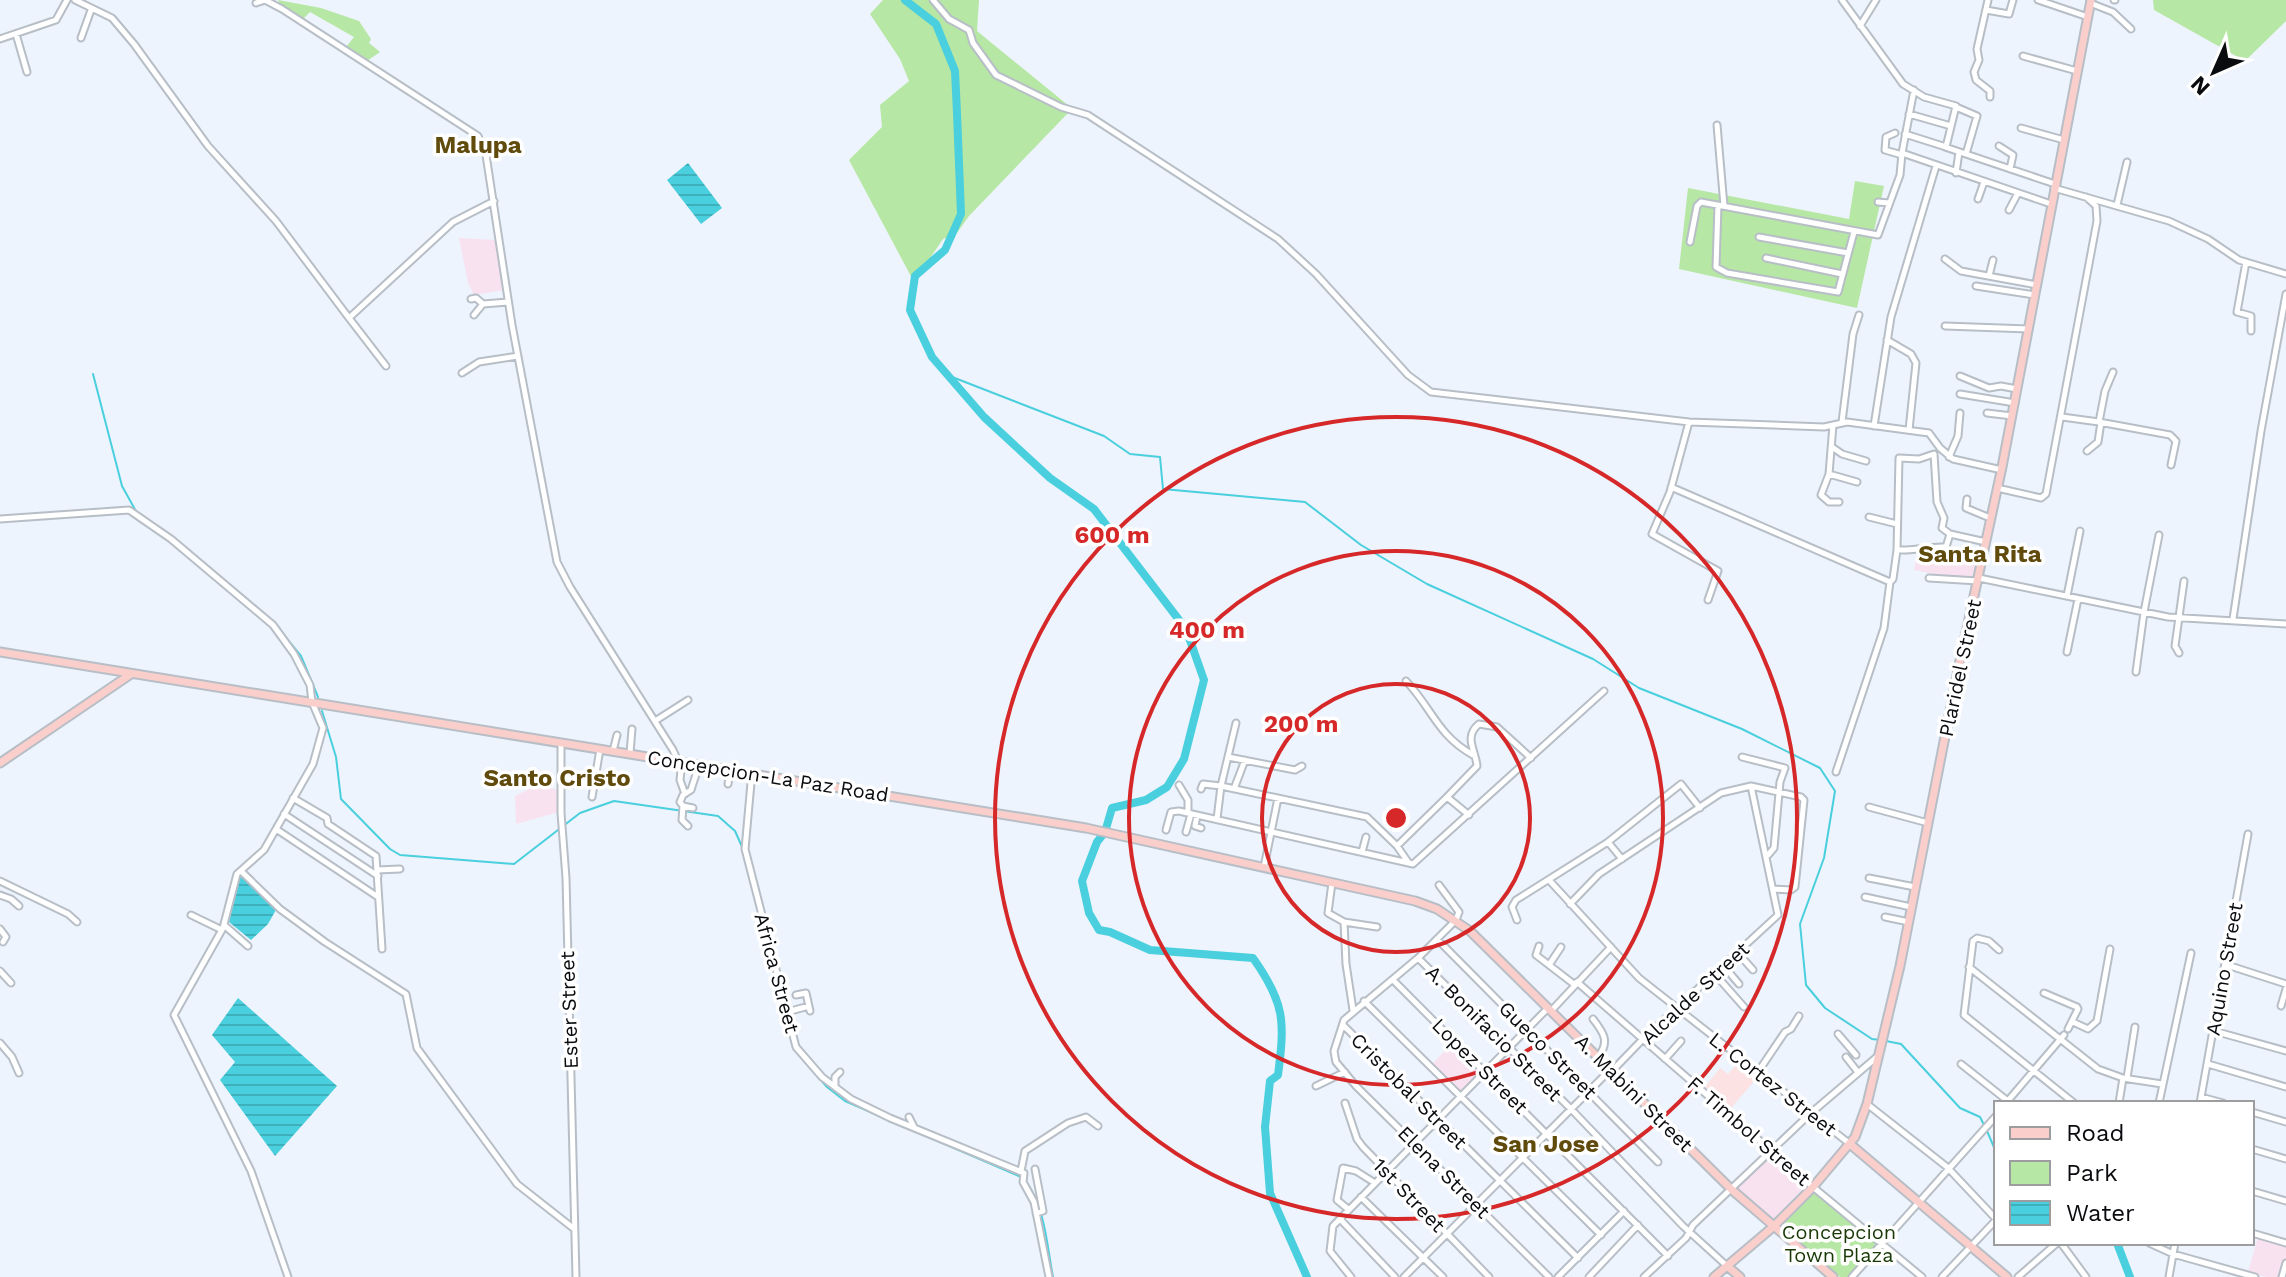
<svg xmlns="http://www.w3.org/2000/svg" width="2286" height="1277" viewBox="0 0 2286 1277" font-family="'Work Sans',sans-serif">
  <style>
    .education { fill: #f8e2f0 }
    .medical { fill: #fde2e4 }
    .green { fill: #b7e7a4 }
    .water { fill: url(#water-rules) }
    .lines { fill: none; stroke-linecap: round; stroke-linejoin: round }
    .stream { stroke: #49cfdd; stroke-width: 2 }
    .river { stroke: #49cfdd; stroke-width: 8 }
    .street-casing { stroke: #b7bec6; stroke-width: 9 }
    .secondary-casing { stroke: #b7bec6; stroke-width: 11 }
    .street { stroke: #fff; stroke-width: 5 }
    .secondary { stroke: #facfcb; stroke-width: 7 }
    .ring { fill: none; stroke: #d62828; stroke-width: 4 }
    .labels { text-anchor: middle; stroke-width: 7; stroke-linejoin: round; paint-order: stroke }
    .street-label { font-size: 20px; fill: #090b0e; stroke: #fff }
    .park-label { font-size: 20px; fill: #183905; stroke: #fff }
    .quarter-label { font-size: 24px; font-weight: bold; fill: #604b0d; stroke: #fff }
    .centre { fill: #d62828; stroke: #fff; stroke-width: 4 }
    .ring-label { font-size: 24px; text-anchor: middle; font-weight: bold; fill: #d62828; stroke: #fff; stroke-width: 7; stroke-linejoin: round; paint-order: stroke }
  </style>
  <defs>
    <pattern id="water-rules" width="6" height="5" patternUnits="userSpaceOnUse" patternTransform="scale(2)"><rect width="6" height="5" fill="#49cfdd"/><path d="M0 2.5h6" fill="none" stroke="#3eb0bc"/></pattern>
  </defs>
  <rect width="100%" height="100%" fill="#edf4fd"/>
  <path class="education" d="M 459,238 L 497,240 L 504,290 L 474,295 L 468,283 Z
    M 1925,549 L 1944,549 L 1980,556 L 1975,582 L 1914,570 L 1917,553 Z
    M 531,788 L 559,789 L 559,812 L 516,824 L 515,796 Z
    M 1452,1043 L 1481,1071 L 1460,1092 L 1432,1064 Z
    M 1772,1155 L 1807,1184 L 1773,1220 L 1737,1188 Z
    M 2258,1237 L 2286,1246 L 2286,1262 L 2282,1277 L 2266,1277 L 2248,1272 Z"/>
  <path class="medical" d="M 1739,1062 L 1758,1077 L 1730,1109 L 1705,1087 L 1720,1068 L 1728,1074 Z"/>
  <path class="green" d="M 278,0 L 321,8 L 359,21 L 371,39 L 369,43 L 380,52 L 367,61 L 346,47 L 354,37 L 310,12 L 303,19 L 281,6 Z
    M 883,0 L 979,0 L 977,31 L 1080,115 L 1068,113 L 969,216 L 957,233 L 943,239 L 914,282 L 849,160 L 882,127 L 880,105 L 909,81 L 900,59 L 870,14 Z
    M 2153,0 L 2286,0 L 2286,21 L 2245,61 L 2154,10 Z
    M 1855,181 L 1884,186 L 1857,308 L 1679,269 L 1688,188 L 1849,219 Z
    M 1814,1191 L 1879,1243 L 1849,1277 L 1840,1277 L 1781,1227 Z"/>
  <path class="water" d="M 688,163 L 722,208 L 701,224 L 667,180 Z
    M 240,874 L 277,908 L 268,924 L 251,940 L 229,922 Z
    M 238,998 L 337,1086 L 275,1156 L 220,1080 L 235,1062 L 212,1035 Z"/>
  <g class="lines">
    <path class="stream" d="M 93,374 L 122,486 L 137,513
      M 947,375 L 1104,436 L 1130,454 L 1160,457 L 1163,489 L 1305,502 L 1361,545 L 1427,584 L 1593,659 L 1639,688 L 1742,729 L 1820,768 L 1835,791 L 1824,858 L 1800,924 L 1806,985 L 1825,1008 L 1872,1039 L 1880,1040
      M 203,563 L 271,621
      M 278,628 L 301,656 L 318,697
      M 322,711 L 336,757 L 341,799 L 390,849 L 400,855 L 514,864 L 580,813 L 614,801 L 718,816 L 735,831 L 743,849
      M 749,874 L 791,1039
      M 1886,1041 L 1901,1044 L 1960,1108 L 1980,1117 L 1984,1125
      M 794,1049 L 827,1087 L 845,1101 L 1021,1177
      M 218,1098 L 225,1112
      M 1987,1131 L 1996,1152
      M 1026,1182 C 1045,1207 1047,1246 1053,1277"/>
    <path class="river" d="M 905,0 L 936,24 L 955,71 L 957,113 L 961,214 L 945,250 L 915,276 L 910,310 L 932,357 L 984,417 L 1050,478 L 1094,509 L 1186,629 L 1204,680 L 1184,759 L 1167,787 L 1146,800 L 1112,808 L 1105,832 L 1097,842 L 1082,881 L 1089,913 L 1099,930 L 1110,932 L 1150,950 L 1253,958 C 1285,1003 1285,1021 1278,1075 L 1270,1081 L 1265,1127 L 1270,1193 L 1307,1277
      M 2117,1243 L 2130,1277"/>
    <defs>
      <path id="street" d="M 75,0 L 112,18 L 134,44 L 208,146 L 276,221 L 349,318 L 453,222 L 494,201
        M 933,0 L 949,19 L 969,30 L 973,43 L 996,75 L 1061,107 L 1088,115 L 1278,239 L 1316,274 L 1408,375 L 1431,392 L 1689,422 L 1824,427 L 1847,422 L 1929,433 L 1940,448 L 1953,459 L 2002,470
        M 1842,0 L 1903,84 L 1924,97 L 1956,106 L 1946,147 L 1905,134
        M 1988,0 L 1977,49 L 1979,60 L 1974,72 L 1976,80 L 1990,91 L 1990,97
        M 2038,0 L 2088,17
        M 2114,0 L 2115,0
        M 256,3 L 265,0 L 282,9 L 478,136 L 486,155 L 512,325 L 557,562 L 570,587 L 673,750 L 678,761
        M 2090,3 L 2113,12 L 2131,29
        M 1986,10 L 2009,14 L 2013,0
        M 1860,26 L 1876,0
        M 16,34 L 27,72
        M 81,38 L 91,10
        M 0,39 L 56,20 L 67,0
        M 2023,56 L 2077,71
        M 1914,90 L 1902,153 L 2051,204
        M 1956,107 L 1977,116 L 1966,154
        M 1909,114 L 1951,126
        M 1717,125 L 1724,206
        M 2021,128 L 2064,140
        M 1895,133 L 1886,137 L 1885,150 L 1902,155
        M 1999,146 L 2013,155 L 2010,169
        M 1945,147 L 2055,184
        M 1956,173 L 1959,152
        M 2054,188 L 2169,221 L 2208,239 L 2239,260 L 2286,274
        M 1978,199 L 1984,182
        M 1878,202 L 1889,203
        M 1718,205 L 1716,267 L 1727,273 L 1838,292 L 1854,232
        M 2117,205 L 2127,162
        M 2009,210 L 2018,193
        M 1759,237 L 1848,253
        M 1690,242 L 1697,206 L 1701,202 L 1878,235 L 1900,175 L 1902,153
        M 1766,258 L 1842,274
        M 1945,259 L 1961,271 L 2037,285
        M 2246,262 L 2237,312 L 2251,316 L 2251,331
        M 1989,276 L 1993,260
        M 1976,286 L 2035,295
        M 471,299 L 476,298 L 483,304 L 508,302
        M 474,315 L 483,304
        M 349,318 L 386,366
        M 1945,326 L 2029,329
        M 1887,340 L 1911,354 L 1916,363 L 1909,430
        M 462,373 L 479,362 L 518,356
        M 1960,376 L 1989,388 L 2001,386 L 2017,389
        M 1960,394 L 2015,403
        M 1987,413 L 2012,416
        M 2062,417 L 2099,422 L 2105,391 L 2113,372
        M 1689,422 L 1670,492 L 1652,534 L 1718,571 L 1708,600
        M 1842,422 L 1853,334 L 1859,315
        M 2099,422 L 2170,435 L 2176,441 L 2171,465
        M 1833,425 L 1829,474 L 1857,482
        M 1874,426 L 1891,317 L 1936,166
        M 1832,447 L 1842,454 L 1866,461
        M 2087,451 L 2098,442 L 2101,422
        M 1949,457 L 1958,436 L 1960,413
        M 1829,474 L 1821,495 L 1829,502 L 1839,502
        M 1671,487 L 1890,582 L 1893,579 L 1897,550 L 1899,458 L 1919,459 L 1934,454 L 1937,502 L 1944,518 L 1942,528 L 1950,534
        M 1997,488 L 2041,498 L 2046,494 L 2097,221 L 2096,206 L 2086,197
        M 1967,499 L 1966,508 L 1990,518
        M 1869,517 L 1897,524
        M 0,519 L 129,510 L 171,539 L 273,625 L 294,654 L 310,685 L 312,702 L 323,728 L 313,764 L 264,850 L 237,874 L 223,928 L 174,1015 L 251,1171 L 288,1277
        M 1897,550 C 1914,551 1929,546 1946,547 L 1950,534 L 1986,542
        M 1929,578 L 1978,581
        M 1979,578 L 2168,617 L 2286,624
        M 2067,596 L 2080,531
        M 2233,619 L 2261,431 L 2286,294
        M 2067,652 L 2078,599
        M 2179,653 L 2175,646 L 2184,581
        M 2136,672 L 2144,612 L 2159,535
        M 1406,681 C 1432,708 1437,735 1473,755
        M 655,721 L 688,700
        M 1236,723 L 1221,786 L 1367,817 L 1397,846 L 1408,862
        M 561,743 L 561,813 L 566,878 L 576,1277
        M 613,751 L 617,735
        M 630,753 L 632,729
        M 1228,757 L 1295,770 L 1302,766
        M 1742,757 L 1785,768 L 1780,782 L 1774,848 L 1768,855
        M 682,761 L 680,780 L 685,794
        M 752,772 L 745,849 L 796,1047 L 822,1077 L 851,1099 L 890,1118 L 1024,1173 L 1023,1182 L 1034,1202 L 1049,1277
        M 1836,772 L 1884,628 L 1890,582
        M 728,784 L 730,770
        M 561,785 L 594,783
        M 1179,785 L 1188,800 L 1188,813
        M 1751,786 L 1801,797 L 1804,800 L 1795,887 L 1791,890 L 1774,889
        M 1201,789 L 1203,784 L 1221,786 L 1217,819
        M 1234,789 L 1245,760
        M 592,797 L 600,749
        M 1447,797 L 1477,766 C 1476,751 1463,737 1479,724 L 1497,727 L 1531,758
        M 293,798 L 327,818 L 328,824 L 376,856 L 382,949
        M 683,806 L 682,820 L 688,826
        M 1869,807 L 1928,823
        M 693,808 L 683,806 L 680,802 L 683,795 L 691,790 L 699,765
        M 284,814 L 378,876
        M 1197,815 L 1195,826 L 1201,828
        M 276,829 L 378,897
        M 1166,830 L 1171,812 L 1179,811 L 1413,864 L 1604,691
        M 1186,832 L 1191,814
        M 1608,842 L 1622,859
        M 1397,846 L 1447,797 L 1469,815
        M 1362,852 L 1366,837
        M 1264,867 L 1278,798
        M 377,870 L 400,869
        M 241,871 L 280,909 L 325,942 L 406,994 L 417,1048 L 517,1184 L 573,1228
        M 1869,878 L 1915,887
        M 1549,880 L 1639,978 L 1850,1144
        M 0,881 L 68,914 L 77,922
        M 1332,883 L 1328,913 L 1344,922 L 1346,964 L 1353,1010
        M 1439,885 L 1459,912 L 1456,920 L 1418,958 L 1344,1020 L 1334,1051 L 1335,1057 L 1336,1062 L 1356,1086 L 1549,1277
        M 0,895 L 11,899 L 19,906
        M 1865,897 L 1911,907
        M 1570,904 L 1599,874 L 1721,793 L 1751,786 L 1778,915 L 1642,1040 L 1612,1071
        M 191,915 L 222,930
        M 1885,917 L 1909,922
        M 1517,920 L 1512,907 L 1516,900 L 1608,842 L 1681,784 L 1700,808
        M 1344,922 L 1377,927
        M 224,925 L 248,946
        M 0,929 L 6,937 L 3,942
        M 1437,939 L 1658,1162
        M 1539,946 L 1536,955 L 1575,985
        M 1999,950 L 1989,941 L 1977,938 L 1973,941 L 1964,1015 L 2074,1103
        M 1738,953 L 1753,970
        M 1418,958 L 1571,1109 L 1683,1226 L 1727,1266
        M 1549,965 L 1561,947
        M 1723,965 L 1739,984
        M 2227,965 L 2286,984
        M 1969,967 L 2098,1069 L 2123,1078 L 2162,1084
        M 0,971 L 11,983
        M 1714,973 L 1744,1007
        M 1393,980 L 1668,1256
        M 1577,982 L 1813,1187 L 1922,1277
        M 2044,993 L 2077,1007 L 2078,1009 L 2068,1029
        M 796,995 L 806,993 L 810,1011
        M 1364,1001 L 1601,1235
        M 2281,1006 L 2286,989
        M 1551,1011 L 1611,947
        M 787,1012 L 809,1006
        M 1593,1019 C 1604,1033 1610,1042 1598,1057
        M 2073,1022 L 2088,1029 L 2097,1021 L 2110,949
        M 1343,1025 L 1578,1258
        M 2214,1031 L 2286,1051
        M 1838,1034 L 1856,1055
        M 0,1043 L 12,1057 L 19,1073
        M 1846,1057 L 1857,1071
        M 1665,1059 L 1681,1041
        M 1961,1064 L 2009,1102
        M 2208,1064 L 2286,1087
        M 1758,1072 L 1785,1032 L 1791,1029 L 1799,1016
        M 2127,1078 L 2135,1027
        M 1316,1086 L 1345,1072
        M 835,1087 L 835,1077 L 840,1072
        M 2201,1097 L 2223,1103
        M 1345,1103 L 1357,1139 L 1363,1147 L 1489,1277
        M 2006,1103 L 2064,1035
        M 2119,1103 L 2123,1078
        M 2159,1103 L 2191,953
        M 2200,1103 L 2248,834
        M 1867,1104 L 1947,1167 L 1996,1219
        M 2252,1112 L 2286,1122
        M 909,1117 L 914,1127
        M 2252,1149 L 2286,1159
        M 1035,1169 L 1043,1211 L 1036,1213
        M 1021,1171 L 1025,1151 L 1068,1123 L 1086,1117 L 1098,1126
        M 2252,1191 L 2286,1201
        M 1361,1197 L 1443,1277
        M 1348,1209 L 1337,1200 L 1343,1168 L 1356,1171 L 1375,1183
        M 1340,1219 L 1395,1277
        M 2252,1233 L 2286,1243
        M 2061,1243 L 2086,1277
        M 2149,1243 L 2173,1254 L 2255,1277
        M 1351,1277 L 1330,1251 L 1333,1226 L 1548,1008
        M 1404,1277 L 1610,1070
        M 1558,1277 L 1624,1211
        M 1589,1277 L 1638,1225
        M 1644,1277 L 1686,1238 L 1693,1225 L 1811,1113 L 1878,1056
        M 1852,1277 L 1996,1116
        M 1942,1277 L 1996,1220
        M 2018,1277 L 2057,1243
        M 2169,1277 L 2175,1243
        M 2282,1277 L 2286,1263"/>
      <path id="secondary" d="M 0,652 L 1086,828 L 1415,901 L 1437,909 L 1470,931 L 1731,1189 L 1833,1277
        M 0,763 L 131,674
        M 1850,1144 L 2007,1277
        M 1727,1266 L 1740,1277
        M 1714,1277 L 1773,1227 L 1813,1187 L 1855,1137 L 1867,1104 L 1900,966 L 1959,665 L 2002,467 L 2091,0"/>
    </defs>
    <use href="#street" class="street-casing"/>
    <use href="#secondary" class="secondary-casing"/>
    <use href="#street" class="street"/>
    <use href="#secondary" class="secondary"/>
  </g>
  <g class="ring">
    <circle cx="1396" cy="818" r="134"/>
    <circle cx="1396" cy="818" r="267"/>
    <circle cx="1396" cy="818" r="401"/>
  </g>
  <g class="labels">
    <g class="street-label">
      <text transform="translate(1960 668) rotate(-78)" y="7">Plaridel Street</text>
      <text transform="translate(768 776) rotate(9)" y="7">Concepcion-La Paz Road</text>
      <text transform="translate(2224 969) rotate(-80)" y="7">Aquino Street</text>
      <text transform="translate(777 973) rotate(75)" y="7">Africa Street</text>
      <text transform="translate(1695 993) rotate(-43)" y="7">Alcalde Street</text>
      <text transform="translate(569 1010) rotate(-92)" y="7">Ester Street</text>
      <text transform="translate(1494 1033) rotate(45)" y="7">A. Bonifacio Street</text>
      <text transform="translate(1548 1050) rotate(45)" y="7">Gueco Street</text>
      <text transform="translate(1480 1066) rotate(45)" y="7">Lopez Street</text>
      <text transform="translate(1773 1084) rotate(38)" y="7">L. Cortez Street</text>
      <text transform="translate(1409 1091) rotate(45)" y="7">Cristobal Street</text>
      <text transform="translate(1634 1093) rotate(45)" y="7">A. Mabini Street</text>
      <text transform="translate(1749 1131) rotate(41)" y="7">F. Timbol Street</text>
      <text transform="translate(1444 1172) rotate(45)" y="7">Elena Street</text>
      <text transform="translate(1409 1195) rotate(46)" y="7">1st Street</text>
    </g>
    <g class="park-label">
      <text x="1839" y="1239">Concepcion<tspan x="1839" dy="23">Town Plaza</tspan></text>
    </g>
    <g class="quarter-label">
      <text x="478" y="153">Malupa</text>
      <text x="1980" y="562">Santa Rita</text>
      <text x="557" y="786">Santo Cristo</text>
      <text x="1546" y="1152">San Jose</text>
    </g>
  </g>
  <circle cx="1396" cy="818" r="12" class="centre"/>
  <g class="ring-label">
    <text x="1112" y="543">600 m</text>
    <text x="1207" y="638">400 m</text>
    <text x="1301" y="732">200 m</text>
  </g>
  <rect x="1994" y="1101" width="260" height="144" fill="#ffffff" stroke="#9d9d9f" stroke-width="2"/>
  <rect x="2010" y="1127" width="40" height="12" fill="#facfcb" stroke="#9d9d9f" stroke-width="2"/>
  <text x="2066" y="1141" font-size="24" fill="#090b0e">Road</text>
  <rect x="2010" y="1161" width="40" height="24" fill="#b7e7a4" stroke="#9d9d9f" stroke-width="2"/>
  <text x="2066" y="1181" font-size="24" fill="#090b0e">Park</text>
  <rect x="2010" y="1201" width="40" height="24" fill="url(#water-rules)" stroke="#9d9d9f" stroke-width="2"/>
  <text x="2066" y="1221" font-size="24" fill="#090b0e">Water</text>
  <g transform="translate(2214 72) rotate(225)" stroke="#ffffff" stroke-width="6" paint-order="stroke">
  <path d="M0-6L14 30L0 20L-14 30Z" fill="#090b0e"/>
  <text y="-12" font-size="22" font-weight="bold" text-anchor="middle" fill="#090b0e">N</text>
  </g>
</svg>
